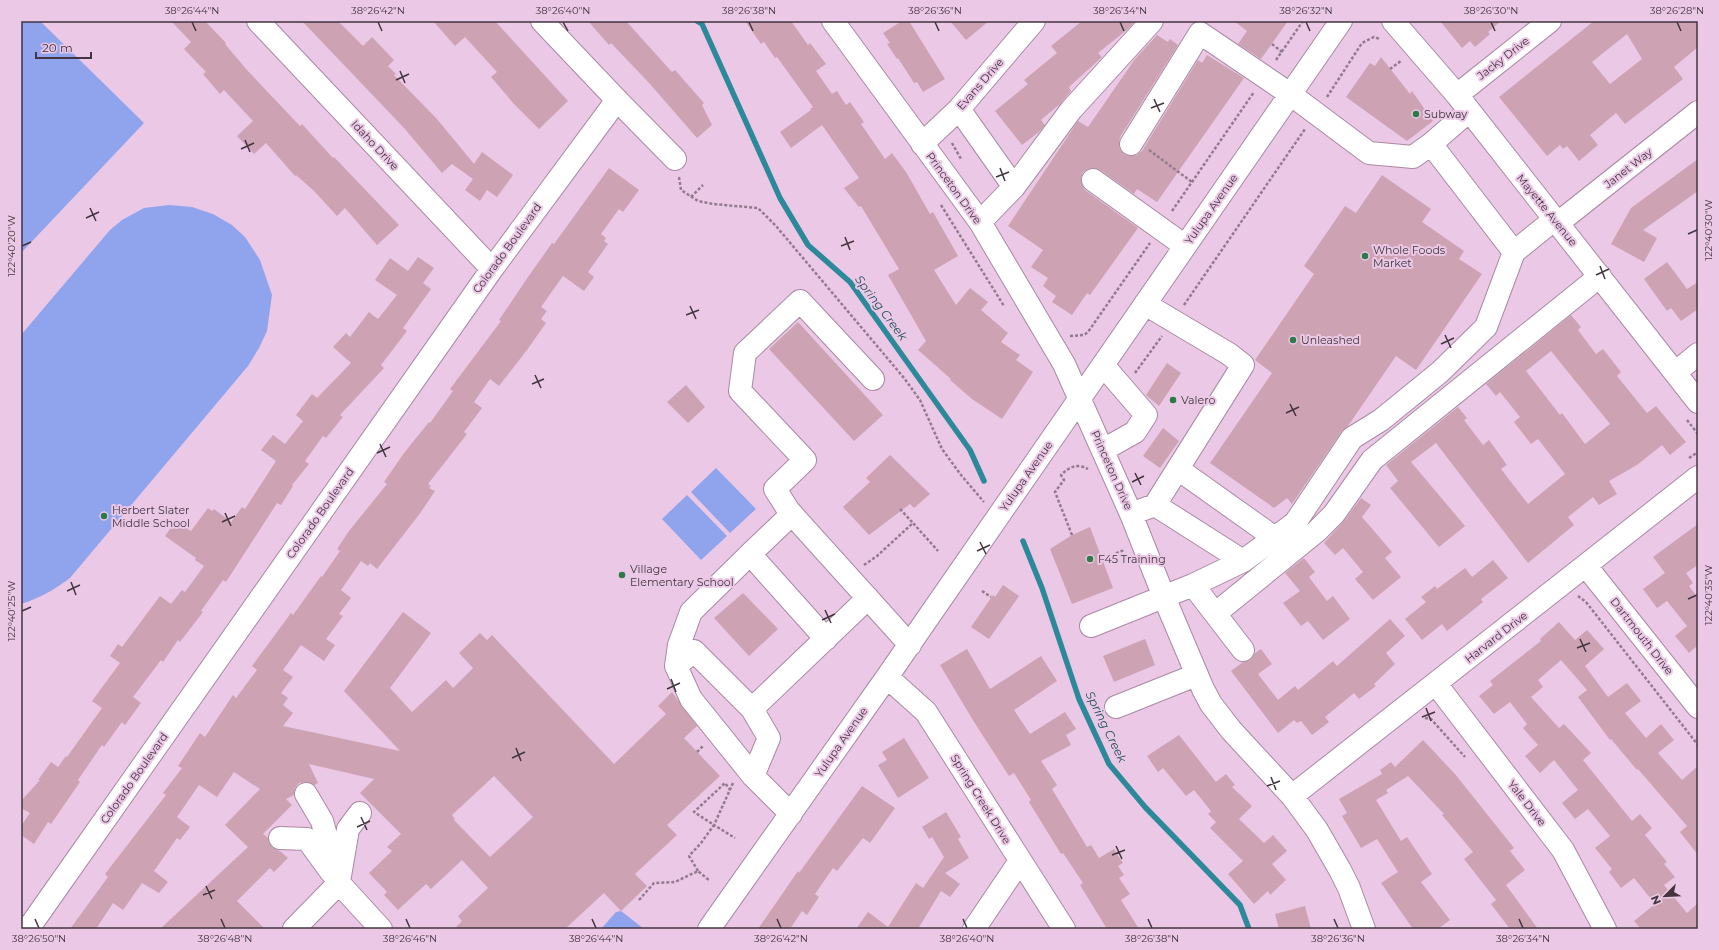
<svg xmlns="http://www.w3.org/2000/svg" width="1719" height="950" viewBox="0 0 1719 950" font-family="Montserrat,sans-serif">
  <style>
    .green { fill: #90a4ee }
    .lines { fill: none; stroke-linecap: round; stroke-linejoin: round }
    .stream { stroke: #2b899a; stroke-width: 5.5 }
    .building { fill: #cda3b4; fill-rule: evenodd }
    .minor-casing { stroke: #aa89a4; stroke-width: 24 }
    .path { stroke: #937b8f; stroke-width: 2.5; stroke-dasharray: 3 2; stroke-linecap: butt }
    .minor { stroke: #fff; stroke-width: 22 }
    .ticks { fill: none; stroke: #423540; stroke-width: 1.5 }
    .poi-dot { fill: #2d7948; stroke: #ebc8e5; stroke-width: 1.5 }
    .labels { text-anchor: middle; stroke-width: 4; stroke-linejoin: round; paint-order: stroke }
    .street-label { font-size: 11px; fill: #423540; stroke: #ebc8e5 }
    .poi-label { font-size: 11px; fill: #423540; stroke: #ebc8e5; text-anchor: start }
    .water-label { font-size: 12px; font-style: italic; fill: #1c4f59; stroke: #ebc8e5 }
    .neatline { fill: none; stroke: #423540; stroke-width: 1.5 }
    .ticks-label { font-size: 10px; text-anchor: middle; fill: #423540 }
  </style>
  <rect width="100%" height="100%" fill="#ebc8e5"/>
  <path class="green" d="M 21,21 L 40,21 L 144,123 L 21,253 Z
    M 169,205 L 192,207 L 213,214 L 232,225 L 245,237 L 260,260 L 272,295 L 267,331 L 259,348 L 248,366 L 70,578 C 54,590 40,598 21,604 L 21,335 L 110,230 L 122,220 L 144,208 Z
    M 716,468 L 756,509 L 730,533 L 691,492 Z
    M 687,495 L 727,536 L 701,560 L 662,519 Z
    M 621,911 L 644,929 L 597,929 L 601,929 L 616,912 Z"/>
  <g class="lines">
    <path class="stream" d="M 697,21 L 702,24 L 780,198 L 808,245 L 850,282 L 970,450 L 984,481
      M 1023,541 L 1042,588 L 1079,699 L 1109,764 L 1145,807 L 1240,905 L 1249,929"/>
  </g>
  <path class="building" d="M 171,21 L 205,21 L 226,43 L 225,44 L 247,70 L 300,126 L 302,124 L 333,158 L 334,157 L 399,225 L 377,245 L 345,208 L 337,216 L 314,191 L 296,175 L 295,176 L 266,143 L 254,154 L 237,136 L 253,121 L 224,90 L 220,94 L 203,74 L 206,72 L 184,49 L 191,42 Z
    M 302,21 L 338,21 L 363,46 L 372,37 L 394,60 L 388,66 L 396,74 L 394,75 L 437,119 L 474,164 L 482,152 L 513,175 L 497,197 L 487,190 L 480,201 L 465,190 L 473,179 L 452,164 L 442,173 L 404,128 Z
    M 433,21 L 495,21 L 568,101 L 539,129 L 514,104 L 491,77 L 497,72 L 465,37 L 455,46 Z
    M 588,21 L 626,21 L 672,72 L 675,70 L 704,103 L 702,105 L 712,125 L 697,138 L 650,84 L 611,43 L 609,45 Z
    M 745,21 L 791,21 L 808,45 L 810,43 L 826,64 L 816,71 L 832,94 L 837,91 L 846,105 L 850,102 L 864,122 L 861,124 L 885,159 L 892,153 L 906,172 L 930,214 L 933,212 L 958,256 L 934,270 L 956,305 L 970,288 L 988,302 L 981,310 L 1008,333 L 1001,342 L 1020,355 L 1016,360 L 1033,372 L 1002,419 L 972,399 L 950,380 L 951,379 L 918,350 L 926,341 L 888,275 L 899,269 L 861,206 L 859,207 L 844,188 L 859,178 L 822,125 L 791,148 L 780,132 L 811,110 L 810,109 L 813,107 L 777,57 L 775,58 L 764,42 L 761,44 Z
    M 902,21 L 909,21 L 945,79 L 923,92 L 917,82 L 914,83 L 898,58 L 897,59 L 887,44 L 890,43 L 883,33 Z
    M 950,21 L 989,21 L 966,40 Z
    M 1082,21 L 1135,21 L 1128,29 L 1098,53 L 1102,57 L 1069,87 L 1071,91 L 1060,104 L 1041,120 L 1045,125 L 1039,132 L 1022,145 L 995,111 L 1028,84 L 1024,80 L 1057,53 L 1051,46 Z
    M 1234,21 L 1288,21 L 1261,59 L 1238,44 L 1247,31 Z
    M 1440,21 L 1501,21 L 1488,32 L 1490,34 L 1475,47 L 1470,41 L 1462,48 Z
    M 1594,21 L 1698,21 L 1698,47 L 1674,67 L 1683,79 L 1625,124 L 1616,113 L 1590,135 L 1598,145 L 1579,161 L 1567,146 L 1563,149 L 1560,145 L 1547,156 L 1499,97 ZM 1627,34 L 1642,59 L 1610,84 L 1592,62 Z
    M 1157,35 L 1168,42 L 1170,39 L 1178,45 L 1120,137 L 1119,143 L 1120,150 L 1125,155 L 1130,156 L 1137,155 L 1142,151 L 1198,60 L 1202,63 L 1207,55 L 1244,78 L 1157,202 L 1137,189 L 1134,194 L 1100,170 L 1094,168 L 1088,169 L 1083,172 L 1081,179 L 1082,185 L 1085,190 L 1138,228 L 1090,295 L 1087,293 L 1072,315 L 1052,302 L 1056,296 L 1043,286 L 1048,278 L 1031,267 L 1043,250 L 1008,226 L 1078,121 L 1088,127 L 1135,59 Z
    M 1381,57 L 1410,94 L 1412,91 L 1433,121 L 1407,141 L 1346,97 L 1370,63 L 1375,66 Z
    M 1698,159 L 1698,191 L 1643,230 L 1657,238 L 1644,262 L 1611,244 L 1631,208 Z
    M 609,168 L 639,190 L 623,212 L 619,209 L 601,234 L 606,238 L 604,241 L 608,244 L 588,272 L 594,277 L 584,291 L 563,276 L 541,307 L 547,311 L 541,319 L 546,323 L 527,350 L 499,386 L 490,379 L 474,402 L 482,408 L 464,432 L 467,434 L 428,484 L 431,486 L 429,488 L 435,491 L 421,512 L 377,569 L 370,563 L 368,566 L 361,561 L 341,590 L 351,598 L 339,614 L 343,616 L 326,639 L 335,645 L 324,661 L 301,645 L 283,670 L 293,677 L 281,693 L 288,698 L 283,705 L 293,713 L 283,726 L 400,751 L 344,691 L 403,612 L 431,633 L 390,688 L 412,712 L 446,680 L 453,688 L 473,668 L 459,653 L 480,633 L 487,640 L 492,635 L 614,764 L 666,714 L 658,706 L 672,692 L 697,726 L 684,738 L 720,776 L 667,825 L 677,835 L 635,874 L 647,886 L 621,911 L 604,893 L 565,929 L 454,929 L 462,921 L 458,916 L 488,888 L 462,860 L 431,889 L 426,884 L 398,910 L 384,895 L 387,892 L 369,873 L 392,851 L 387,847 L 401,834 L 360,793 L 374,779 L 309,764 L 318,783 L 314,785 L 306,782 L 299,783 L 295,788 L 294,795 L 286,799 L 292,805 L 263,834 L 268,838 L 269,843 L 273,848 L 280,851 L 288,858 L 274,872 L 270,868 L 237,901 L 265,929 L 160,929 L 248,847 L 225,825 L 260,789 L 234,772 L 217,797 L 199,785 L 177,817 L 190,827 L 180,840 L 177,838 L 154,871 L 168,882 L 159,893 L 142,883 L 123,910 L 113,903 L 96,929 L 70,929 L 108,877 L 105,874 L 166,795 L 163,793 L 182,768 L 178,766 L 200,733 L 205,737 L 233,695 L 236,698 L 257,670 L 252,666 L 291,613 L 293,615 L 321,576 L 322,577 L 340,551 L 337,549 L 349,531 L 387,484 L 384,482 L 404,453 L 429,422 L 430,423 L 453,391 L 450,389 L 501,321 L 499,320 L 526,280 L 552,243 L 554,244 ZM 494,776 L 533,817 L 490,857 L 454,820 L 455,819 L 452,815 Z
    M 1382,175 L 1431,209 L 1422,222 L 1464,251 L 1459,259 L 1482,274 L 1416,370 L 1396,356 L 1348,426 L 1342,431 L 1292,504 L 1287,498 L 1274,508 L 1210,463 L 1272,373 L 1255,360 L 1314,274 L 1304,266 L 1345,206 L 1356,213 Z
    M 418,257 L 434,268 L 423,283 L 431,289 L 403,328 L 407,331 L 381,365 L 384,368 L 340,415 L 343,417 L 326,438 L 323,436 L 305,461 L 309,464 L 292,485 L 293,486 L 281,505 L 277,503 L 226,582 L 223,580 L 201,611 L 203,612 L 180,642 L 178,640 L 163,662 L 161,660 L 133,697 L 141,703 L 125,725 L 122,722 L 104,747 L 102,745 L 78,780 L 80,782 L 51,824 L 48,822 L 34,844 L 21,835 L 21,826 L 30,813 L 21,808 L 21,801 L 40,780 L 38,780 L 51,762 L 58,767 L 66,756 L 67,757 L 102,708 L 92,701 L 120,663 L 110,656 L 118,644 L 122,647 L 160,596 L 171,604 L 182,590 L 185,592 L 204,566 L 195,560 L 196,558 L 165,536 L 176,521 L 191,531 L 208,508 L 212,511 L 214,509 L 231,522 L 242,507 L 245,509 L 276,461 L 261,450 L 273,435 L 285,444 L 303,421 L 296,415 L 312,394 L 317,398 L 351,363 L 333,347 L 346,333 L 350,337 L 369,312 L 378,319 L 397,295 L 375,280 L 390,258 L 408,271 Z
    M 1667,262 L 1687,289 L 1698,282 L 1698,309 L 1681,321 L 1671,308 L 1667,311 L 1644,279 Z
    M 1571,315 L 1581,327 L 1578,330 L 1596,354 L 1603,349 L 1621,372 L 1617,376 L 1647,413 L 1656,406 L 1686,442 L 1670,455 L 1662,445 L 1637,465 L 1609,481 L 1617,494 L 1599,505 L 1593,497 L 1568,517 L 1574,525 L 1528,563 L 1436,443 L 1411,462 L 1465,526 L 1439,547 L 1390,488 L 1398,481 L 1386,465 L 1458,407 L 1467,418 L 1464,420 L 1483,445 L 1489,440 L 1507,465 L 1501,469 L 1528,504 L 1565,474 L 1538,439 L 1531,444 L 1514,422 L 1520,417 L 1500,392 L 1496,396 L 1486,384 ZM 1551,351 L 1610,424 L 1585,444 L 1562,413 L 1560,415 L 1526,371 Z
    M 798,322 L 883,415 L 854,441 L 769,349 Z
    M 1167,363 L 1181,373 L 1159,406 L 1146,395 Z
    M 686,385 L 705,407 L 688,423 L 667,402 Z
    M 1163,428 L 1179,441 L 1160,468 L 1143,456 Z
    M 890,455 L 930,494 L 914,508 L 910,504 L 869,535 L 843,507 L 870,482 L 866,478 Z
    M 1361,498 L 1371,505 L 1362,517 L 1392,552 L 1385,558 L 1401,577 L 1373,600 L 1355,579 L 1363,572 L 1343,548 L 1335,555 L 1324,543 L 1344,521 Z
    M 1698,524 L 1698,565 L 1686,573 L 1693,583 L 1689,586 L 1698,598 L 1698,645 L 1689,653 L 1675,636 L 1687,626 L 1667,601 L 1657,608 L 1643,589 L 1665,573 L 1653,557 Z
    M 1090,527 L 1113,588 L 1072,604 L 1050,549 L 1072,535 Z
    M 1304,558 L 1315,572 L 1309,577 L 1327,601 L 1333,596 L 1350,619 L 1323,640 L 1308,621 L 1301,626 L 1283,603 L 1300,591 L 1285,573 Z
    M 1493,560 L 1508,578 L 1481,599 L 1483,602 L 1447,631 L 1442,624 L 1422,640 L 1405,619 L 1426,602 L 1421,597 L 1435,586 L 1437,589 L 1465,568 L 1472,577 Z
    M 1003,585 L 1019,596 L 989,639 L 971,627 L 993,595 L 995,597 Z
    M 743,593 L 778,629 L 749,656 L 714,618 Z
    M 1390,619 L 1405,636 L 1386,653 L 1395,664 L 1374,684 L 1376,686 L 1359,699 L 1354,693 L 1325,717 L 1329,722 L 1312,735 L 1301,721 L 1297,723 L 1294,720 L 1278,733 L 1231,671 L 1243,662 L 1250,660 L 1255,653 L 1261,649 L 1272,664 L 1258,674 L 1278,700 L 1295,686 L 1298,690 L 1333,661 L 1337,666 Z
    M 1559,622 L 1575,640 L 1587,630 L 1604,649 L 1585,666 L 1608,697 L 1627,683 L 1641,701 L 1625,713 L 1646,738 L 1661,724 L 1674,740 L 1658,753 L 1682,780 L 1698,766 L 1698,855 L 1680,832 L 1687,826 L 1638,769 L 1637,770 L 1611,739 L 1610,740 L 1578,697 L 1587,690 L 1561,660 L 1538,680 L 1543,687 L 1531,697 L 1559,728 L 1564,724 L 1591,753 L 1583,760 L 1632,821 L 1640,814 L 1652,828 L 1645,835 L 1667,862 L 1664,864 L 1675,877 L 1664,885 L 1687,913 L 1698,903 L 1698,929 L 1641,929 L 1634,921 L 1655,904 L 1634,878 L 1621,888 L 1609,872 L 1612,869 L 1595,848 L 1610,836 L 1588,809 L 1575,819 L 1562,803 L 1578,790 L 1554,760 L 1540,773 L 1525,756 L 1538,745 L 1523,728 L 1527,724 L 1510,702 L 1494,714 L 1479,696 L 1493,685 L 1490,681 L 1541,641 L 1540,639 Z
    M 1145,639 L 1155,665 L 1114,682 L 1103,656 Z
    M 967,649 L 990,689 L 1041,656 L 1057,681 L 1014,710 L 1030,734 L 1065,712 L 1076,729 L 1066,735 L 1071,745 L 1041,761 L 1057,785 L 1052,789 L 1087,847 L 1091,845 L 1099,858 L 1114,849 L 1123,863 L 1118,866 L 1124,875 L 1119,878 L 1130,894 L 1121,900 L 1139,929 L 1107,929 L 1080,885 L 1083,883 L 1063,853 L 1061,854 L 1029,802 L 1031,800 L 1014,773 L 1009,776 L 974,722 L 940,665 Z
    M 1179,735 L 1216,782 L 1226,774 L 1235,785 L 1232,787 L 1252,806 L 1239,819 L 1264,843 L 1273,835 L 1287,851 L 1272,864 L 1286,880 L 1270,895 L 1268,891 L 1254,904 L 1228,874 L 1243,861 L 1210,828 L 1216,822 L 1208,814 L 1211,811 L 1194,790 L 1186,796 L 1163,768 L 1158,772 L 1147,756 Z
    M 904,738 L 929,778 L 898,798 L 878,765 L 887,760 L 882,752 Z
    M 1423,740 L 1455,774 L 1514,848 L 1510,851 L 1525,870 L 1506,885 L 1538,929 L 1510,929 L 1491,904 L 1496,900 L 1464,859 L 1473,852 L 1442,815 L 1444,814 L 1408,776 L 1386,790 L 1388,793 L 1376,800 L 1401,841 L 1407,837 L 1432,874 L 1421,882 L 1450,920 L 1438,929 L 1413,929 L 1381,883 L 1398,872 L 1377,839 L 1361,848 L 1342,816 L 1347,813 L 1339,799 L 1382,774 L 1380,770 L 1391,762 L 1395,767 Z
    M 862,786 L 895,808 L 870,843 L 863,838 L 837,871 L 833,868 L 815,894 L 819,897 L 807,915 L 802,911 L 790,929 L 758,929 L 798,871 L 799,873 Z
    M 946,812 L 961,837 L 958,839 L 969,858 L 945,873 L 960,884 L 950,897 L 941,891 L 918,929 L 856,929 L 868,912 L 888,927 L 916,883 L 923,888 L 944,857 L 932,837 L 929,839 L 922,827 Z
    M 1305,906 L 1311,929 L 1279,929 L 1275,914 Z"/>
  <g class="lines">
    <defs>
      <path id="minor" d="M 258,21 L 492,269
        M 542,21 L 617,100 L 675,159
        M 833,21 L 980,222 L 1064,364 L 1131,514 L 1164,597 L 1203,689 L 1211,704 L 1231,730 L 1292,796 L 1317,830 L 1340,870 L 1349,888 L 1364,929
        M 1393,21 L 1457,95 L 1698,402
        M 1457,95 L 1550,21
        M 959,109 L 1014,187
        M 1469,111 L 1431,144 L 1514,252 L 1555,219
        M 922,144 L 959,109 L 1034,21
        M 1131,144 L 1200,33 L 1290,94 L 1369,153 L 1413,157 L 1431,144
        M 1093,180 L 1185,246
        M 980,222 L 1014,187 L 1071,110 L 1152,21
        M 1558,223 L 1698,112
        M 1145,304 L 1229,354 L 1243,365 L 1155,505
        M 1676,372 L 1698,354
        M 873,379 L 800,301 L 745,353 L 740,391 L 805,460 L 775,489 L 789,511 L 910,645
        M 1103,450 L 1135,432 L 1146,415 L 1103,365
        M 1178,469 L 1275,538
        M 792,514 L 750,554 L 826,639
        M 1131,514 L 1155,505 L 1243,561 L 1295,523 L 1352,438 L 1381,420 L 1440,372 L 1486,327 L 1514,252
        M 750,554 L 691,612 L 679,645 L 676,666 L 691,699 L 753,776 L 791,814
        M 1586,566 L 1698,707
        M 1193,585 L 1243,561
        M 1216,613 L 1317,531 L 1334,514 L 1372,460 L 1600,276
        M 1091,626 L 1193,585 L 1243,650
        M 676,666 L 694,651 L 752,709 L 868,598
        M 887,677 L 926,712 L 1064,929
        M 1436,684 L 1563,850 L 1605,929
        M 1116,707 L 1196,675
        M 752,709 L 769,738 L 753,776
        M 306,794 L 322,821 L 339,883
        M 1292,796 L 1698,477
        M 280,838 L 307,839 L 331,872
        M 340,876 L 348,829 L 360,813
        M 28,929 L 492,269 L 617,100
        M 294,929 L 339,883 L 381,929
        M 709,929 L 887,677 L 1341,21
        M 974,929 L 1020,861"/>
    </defs>
    <use href="#minor" class="minor-casing"/>
    <path class="path" d="M 1272,44 L 1282,52
      M 1276,60 L 1303,21
      M 1390,69 L 1401,61
      M 1327,97 L 1362,43 L 1374,37 L 1380,39
      M 952,143 L 961,159
      M 1149,150 L 1192,182
      M 679,177 L 681,190 L 698,201 L 713,204 L 758,208 L 776,226 L 904,378 L 920,400 L 942,449 L 961,475 L 984,502
      M 691,197 L 703,185
      M 941,205 L 1004,306
      M 1172,211 L 1254,92
      M 1184,305 L 1305,129
      M 1070,336 L 1084,335 L 1088,332 L 1150,243
      M 1135,373 L 1162,336
      M 1687,420 L 1698,434
      M 1689,458 L 1698,452
      M 900,509 L 913,523
      M 1072,535 L 1055,492 L 1064,480 L 1061,475 C 1069,467 1077,463 1088,469
      M 1102,559 L 1124,550
      M 864,565 L 877,556 L 913,523 L 938,551
      M 982,591 L 991,597
      M 1578,596 L 1586,602 L 1698,745
      M 1425,718 L 1431,719 L 1465,757
      M 697,752 L 703,746
      M 733,783 L 714,825 L 735,838
      M 698,871 L 689,856 L 701,843 L 714,825 L 694,812 L 725,783 L 730,790
      M 639,900 L 654,883 L 675,882 L 698,871 L 710,881"/>
    <use href="#minor" class="minor"/>
  </g>
  <path class="ticks" d="M 192,22 L 196,31M 378,22 L 382,31M 563,22 L 568,31M 749,22 L 753,31M 935,22 L 939,31M 1120,22 L 1124,31M 1306,22 L 1310,31M 1491,22 L 1495,31M 1677,22 L 1681,31M 400,71 L 405,83M 396,80 L 409,74M 1154,99 L 1160,112M 1151,108 L 1164,103M 245,140 L 250,152M 241,149 L 254,143M 1000,168 L 1005,181M 996,177 L 1009,172M 90,208 L 96,221M 86,218 L 99,212M 1688,234 L 1697,230M 845,237 L 850,250M 22,246 L 31,242M 841,246 L 854,241M 1600,266 L 1605,279M 1596,275 L 1609,269M 690,306 L 696,319M 686,315 L 699,310M 1445,335 L 1451,348M 1441,344 L 1454,338M 535,375 L 541,388M 532,384 L 544,379M 1290,404 L 1296,416M 1286,413 L 1299,407M 380,444 L 386,457M 377,453 L 390,447M 1135,473 L 1141,485M 1132,482 L 1144,476M 225,513 L 231,526M 222,522 L 235,516M 980,542 L 986,554M 977,551 L 990,545M 71,582 L 76,595M 67,591 L 80,585M 1688,599 L 1697,595M 825,610 L 831,623M 22,611 L 31,607M 822,620 L 835,614M 1580,639 L 1586,652M 1577,648 L 1590,643M 671,679 L 676,692M 667,689 L 680,683M 1426,708 L 1431,721M 1422,717 L 1435,712M 516,748 L 521,761M 512,758 L 525,752M 1271,777 L 1276,790M 1267,786 L 1280,781M 361,817 L 367,830M 357,827 L 370,821M 1116,846 L 1122,859M 1112,855 L 1125,850M 206,886 L 212,899M 203,895 L 215,890M 35,919 L 39,928M 221,919 L 225,928M 406,919 L 410,928M 592,919 L 596,928M 777,919 L 781,928M 963,919 L 967,928M 1148,919 L 1152,928M 1334,919 L 1338,928M 1519,919 L 1523,928"/>
  <g class="poi-dot">
    <circle cx="1416" cy="114" r="4"/>
    <circle cx="1365" cy="256" r="4"/>
    <circle cx="1293" cy="340" r="4"/>
    <circle cx="1173" cy="400" r="4"/>
    <circle cx="104" cy="516" r="4"/>
    <circle cx="1090" cy="559" r="4"/>
    <circle cx="622" cy="575" r="4"/>
  </g>
  <g class="labels">
    <g class="street-label">
      <text transform="translate(1503 58) rotate(-38)" y="4">Jacky Drive</text>
      <text transform="translate(980 84) rotate(-49)" y="4">Evans Drive</text>
      <text transform="translate(375 145) rotate(47)" y="4">Idaho Drive</text>
      <text transform="translate(1628 168) rotate(-38)" y="4">Janet Way</text>
      <text transform="translate(954 188) rotate(54)" y="4">Princeton Drive</text>
      <text transform="translate(1211 209) rotate(-55)" y="4">Yulupa Avenue</text>
      <text transform="translate(1547 210) rotate(51)" y="4">Mayette Avenue</text>
      <text transform="translate(507 248) rotate(-54)" y="4">Colorado Boulevard</text>
      <text transform="translate(1112 470) rotate(66)" y="4">Princeton Drive</text>
      <text transform="translate(1026 476) rotate(-55)" y="4">Yulupa Avenue</text>
      <text transform="translate(320 513) rotate(-55)" y="4">Colorado Boulevard</text>
      <text transform="translate(1642 636) rotate(52)" y="4">Dartmouth Drive</text>
      <text transform="translate(1496 637) rotate(-38)" y="4">Harvard Drive</text>
      <text transform="translate(841 742) rotate(-55)" y="4">Yulupa Avenue</text>
      <text transform="translate(134 778) rotate(-55)" y="4">Colorado Boulevard</text>
      <text transform="translate(981 799) rotate(58)" y="4">Spring Creek Drive</text>
      <text transform="translate(1527 803) rotate(52)" y="4">Yale Drive</text>
    </g>
    <g class="poi-label">
      <text x="1424" y="118">Subway</text>
      <text x="1373" y="254">Whole Foods<tspan x="1373" dy="13">Market</tspan></text>
      <text x="1301" y="344">Unleashed</text>
      <text x="1181" y="404">Valero</text>
      <text x="112" y="514">Herbert Slater<tspan x="112" dy="13">Middle School</tspan></text>
      <text x="1098" y="563">F45 Training</text>
      <text x="630" y="573">Village<tspan x="630" dy="13">Elementary School</tspan></text>
    </g>
    <g class="water-label">
      <text transform="translate(881 308) rotate(53)" y="4">Spring Creek</text>
      <text transform="translate(1106 727) rotate(64)" y="4">Spring Creek</text>
    </g>
  </g>
  <rect width="1719" height="950" fill="none" stroke="#ebc8e5" stroke-width="44"/>
  <g transform="translate(1665 896) rotate(246)" stroke="#ebc8e5" stroke-width="3" paint-order="stroke">
  <path d="M0-3L7 15L0 10L-7 15Z" fill="#423540"/>
  <text y="-6" font-size="11" font-weight="bold" text-anchor="middle" fill="#423540">N</text>
  </g>
  <path d="M36 52v6h55v-6" fill="none" stroke="#423540" stroke-width="2"/>
  <text x="42" y="52" font-size="12" fill="#423540" stroke="#ebc8e5" stroke-width="3" paint-order="stroke">20 m</text>
  <rect x="22" y="22" width="1675" height="906" class="neatline"/>
  <g class="ticks-label">
    <text x="192" y="14">38°26'44"N</text>
    <text x="378" y="14">38°26'42"N</text>
    <text x="563" y="14">38°26'40"N</text>
    <text x="749" y="14">38°26'38"N</text>
    <text x="935" y="14">38°26'36"N</text>
    <text x="1120" y="14">38°26'34"N</text>
    <text x="1306" y="14">38°26'32"N</text>
    <text x="1491" y="14">38°26'30"N</text>
    <text x="1677" y="14">38°26'28"N</text>
    <text transform="translate(1708 230) rotate(-90)" y="4">122°40'30"W</text>
    <text transform="translate(11 246) rotate(-90)" y="4">122°40'20"W</text>
    <text transform="translate(1708 595) rotate(-90)" y="4">122°40'35"W</text>
    <text transform="translate(11 611) rotate(-90)" y="4">122°40'25"W</text>
    <text x="39" y="942">38°26'50"N</text>
    <text x="225" y="942">38°26'48"N</text>
    <text x="410" y="942">38°26'46"N</text>
    <text x="596" y="942">38°26'44"N</text>
    <text x="781" y="942">38°26'42"N</text>
    <text x="967" y="942">38°26'40"N</text>
    <text x="1152" y="942">38°26'38"N</text>
    <text x="1338" y="942">38°26'36"N</text>
    <text x="1523" y="942">38°26'34"N</text>
  </g>
</svg>
